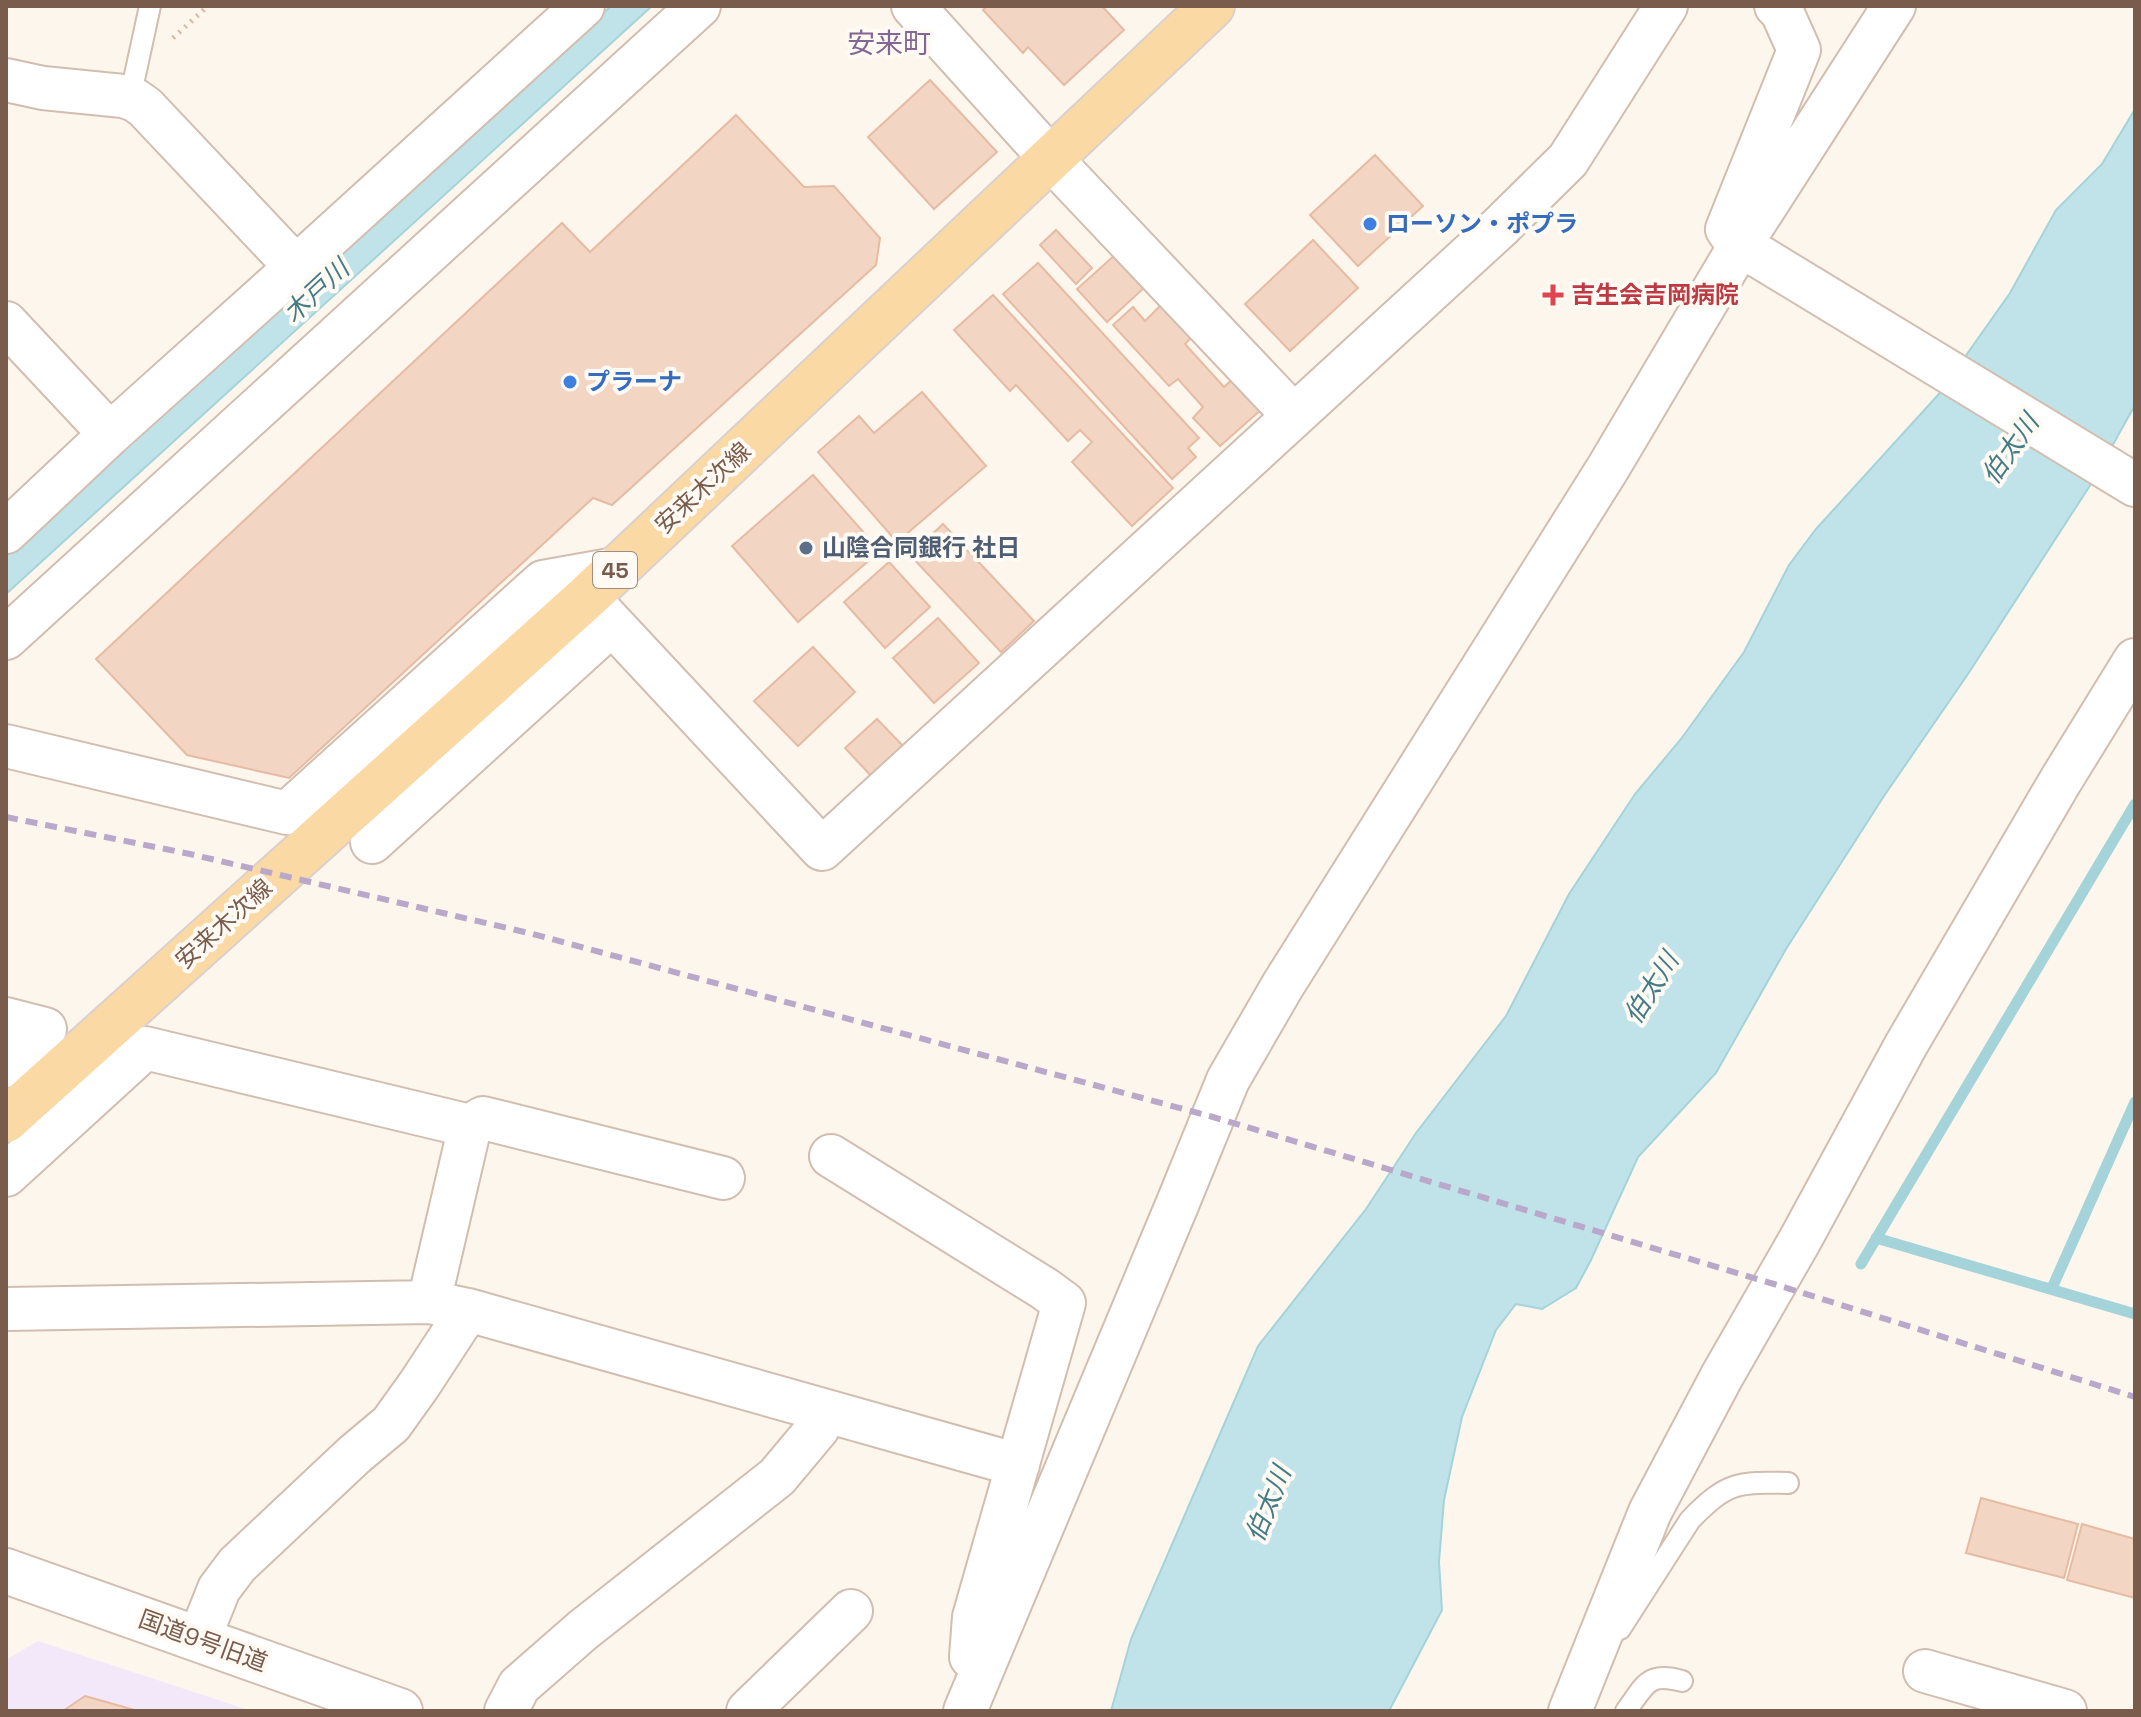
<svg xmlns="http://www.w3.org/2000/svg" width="2141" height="1717" viewBox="0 0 2141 1717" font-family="'Space Grotesk','Noto Sans JP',sans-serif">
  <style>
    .education { fill: #f3e8fa }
    .water { fill: #bfe3e8; stroke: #a5d3da; stroke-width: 2 }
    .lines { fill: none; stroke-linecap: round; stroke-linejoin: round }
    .stream { stroke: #a5d3da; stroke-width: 11 }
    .building { fill: #f3d5c3; stroke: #e6bba3; stroke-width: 2 }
    .service-casing { stroke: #d1beb0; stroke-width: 24 }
    .minor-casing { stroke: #d1beb0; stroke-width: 46 }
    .tertiary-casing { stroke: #d1beb0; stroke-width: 48 }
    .primary-casing { stroke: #dad1cd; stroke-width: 48 }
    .path { stroke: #d9b8a5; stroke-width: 5; stroke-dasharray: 2 6; stroke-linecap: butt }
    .service { stroke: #fff; stroke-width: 20 }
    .minor { stroke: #fff; stroke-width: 42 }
    .tertiary { stroke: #fff; stroke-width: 44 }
    .primary { stroke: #fbd9a5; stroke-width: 44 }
    .rail { stroke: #b9a8c9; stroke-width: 6; stroke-dasharray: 12 8; stroke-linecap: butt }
    .shop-dot { fill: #3f7fe0; stroke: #fffaf3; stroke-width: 3 }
    .health-dot { fill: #e0444e; stroke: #fffaf3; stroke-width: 3 }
    .service-dot { fill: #5c6f8a; stroke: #fffaf3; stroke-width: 3 }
    .labels { text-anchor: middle; stroke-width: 8; stroke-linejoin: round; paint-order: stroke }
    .shield { fill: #fffaf3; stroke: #a28b7f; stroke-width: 2 }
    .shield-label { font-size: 22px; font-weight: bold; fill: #7a5c4d }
    .shop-label { font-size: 24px; font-weight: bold; fill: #366cbe; stroke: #fffaf3; text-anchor: start }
    .health-label { font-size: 24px; font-weight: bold; fill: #be3a42; stroke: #fffaf3; text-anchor: start }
    .street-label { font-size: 24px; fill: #7a5c4d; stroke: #fffaf3 }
    .service-label { font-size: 24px; font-weight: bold; fill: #4e5e75; stroke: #fffaf3; text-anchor: start }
    .water-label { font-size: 26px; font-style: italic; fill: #437c86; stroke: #fffaf3 }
    .quarter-label { font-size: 28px; fill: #846695; stroke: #fffaf3 }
  </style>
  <rect width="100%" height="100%" fill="#fdf6ec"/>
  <path class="education" d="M 38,1641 L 252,1711 L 6,1711 L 6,1660 Z"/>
  <path class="water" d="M 611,6 L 652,6 L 6,594 L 6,556 Z
    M 2135,109 L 2135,405 L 2091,484 L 1968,674 L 1884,796 L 1786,949 L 1716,1073 L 1638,1157 L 1591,1260 L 1576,1288 L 1542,1309 L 1516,1304 L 1496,1330 L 1462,1417 L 1444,1500 L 1439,1562 L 1442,1610 L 1389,1711 L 1111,1711 L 1131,1639 L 1258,1346 L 1366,1209 L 1416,1133 L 1506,1016 L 1569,894 L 1635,794 L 1681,739 L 1744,652 L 1789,565 L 1816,529 L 1938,395 L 2010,293 L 2056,210 L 2102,164 Z"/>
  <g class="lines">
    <path class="stream" d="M 1876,1238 L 2135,1314
      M 1861,1264 L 2135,804
      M 2052,1288 L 2135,1102"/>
  </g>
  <path class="building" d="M 987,6 L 1102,6 L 1124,30 L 1064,85 L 1028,47 L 1023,53 L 983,10 Z
    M 930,80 L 997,152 L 934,209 L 868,137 Z
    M 736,115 L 804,187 L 834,186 L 880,238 L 876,265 L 612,505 L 593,498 L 289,778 L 187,755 L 96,659 L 562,223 L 590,252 Z
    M 1375,155 L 1423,206 L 1358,266 L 1310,215 Z
    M 1056,230 L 1092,268 L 1076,284 L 1040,245 Z
    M 1313,240 L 1358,288 L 1290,351 L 1245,304 Z
    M 1116,254 L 1146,286 L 1107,322 L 1077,289 Z
    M 1038,263 L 1199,438 L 1188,448 L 1196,457 L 1172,479 L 1003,294 Z
    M 993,295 L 1173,488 L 1132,526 L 1072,462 L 1092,442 L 1080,430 L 1068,441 L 1016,385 L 1010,391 L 954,330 Z
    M 1162,304 L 1192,337 L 1185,344 L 1224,387 L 1235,377 L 1263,408 L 1220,446 L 1193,418 L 1203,407 L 1178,379 L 1169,386 L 1113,325 L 1133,307 L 1145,321 Z
    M 922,392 L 986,466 L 897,542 L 818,452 L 859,416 L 874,433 Z
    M 813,475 L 880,551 L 798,622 L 732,546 Z
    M 943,524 L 1034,621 L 1001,652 L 910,555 Z
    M 889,562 L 930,607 L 885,648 L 844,602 Z
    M 938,618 L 979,663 L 934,703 L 893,658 Z
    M 813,647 L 855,692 L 798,746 L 754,701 Z
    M 877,719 L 905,748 L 873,778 L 845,748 Z
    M 1981,1498 L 2078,1524 L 2064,1578 L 1966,1553 Z
    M 2082,1524 L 2135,1539 L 2135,1598 L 2067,1580 Z
    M 85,1696 L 138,1711 L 63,1711 Z"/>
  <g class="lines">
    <defs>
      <path id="service" d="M 130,98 L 150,6
        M 1620,1629 L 1690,1520 C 1727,1482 1737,1482 1788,1483
        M 1626,1711 C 1645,1686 1647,1671 1682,1681"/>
      <path id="minor" d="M 913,6 L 1051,159 L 1294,416
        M 1776,6 L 1782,12 L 1799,50 L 1727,229 L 1739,247 L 1760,257 L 2135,485
        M 6,80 L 43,88 L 123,96 L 135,100 L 145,107 L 296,267 L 583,6
        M 6,323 L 110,434 L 296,267
        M 6,532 L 110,434
        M 587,597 L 822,849 L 1500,227 L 1568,160 L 1666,6
        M 6,638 L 699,6
        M 6,746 L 287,813 L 543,582 L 616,569
        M 372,842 L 612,624
        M 6,1019 L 45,1029 L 6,1066
        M 470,1126 L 483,1118 L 723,1178
        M 831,1156 L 1045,1289 L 1064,1303 L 974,1617 L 971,1657
        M 6,1175 L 145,1048 L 470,1126 L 429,1302 L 6,1309
        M 429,1302 L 468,1310 L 1018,1465
        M 199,1639 L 219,1589 L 237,1565 L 354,1455 L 391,1424 L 419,1385 L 468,1310
        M 1925,1671 L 2065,1711
        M 506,1711 L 519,1686 L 583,1630 L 777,1477 L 818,1428 L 825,1411
        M 748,1711 L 851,1611
        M 965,1711 L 1177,1205 L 1228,1080 L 1283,985 L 1608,468 L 1739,247 L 1894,6
        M 1570,1711 L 1650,1512 L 1722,1376 L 1800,1240 L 1906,1045 L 2061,780 L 2135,660"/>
      <path id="tertiary" d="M 6,1571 L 400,1711"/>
      <path id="primary" d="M 6,1120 L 587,597 L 1212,6"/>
    </defs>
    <use href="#service" class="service-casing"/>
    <use href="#minor" class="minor-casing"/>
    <use href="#tertiary" class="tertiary-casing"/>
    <use href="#primary" class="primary-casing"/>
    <path class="path" d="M 173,38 L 208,6"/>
    <use href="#service" class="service"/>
    <use href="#minor" class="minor"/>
    <use href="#tertiary" class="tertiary"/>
    <use href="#primary" class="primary"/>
    <path class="rail" d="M 6,817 L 190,854 L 533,934 L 1213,1117 L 1774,1284 L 2135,1397"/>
  </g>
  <g class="shop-dot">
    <circle cx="1370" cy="224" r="8"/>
    <circle cx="570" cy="382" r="8"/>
  </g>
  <path class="health-dot" d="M1549 283h8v8h8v8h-8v8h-8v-8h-8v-8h8z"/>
  <circle class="service-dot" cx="806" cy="548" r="8"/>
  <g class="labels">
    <rect class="shield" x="593" y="552" width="44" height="36" rx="6"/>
    <g class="shield-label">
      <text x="615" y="578">45</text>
    </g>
    <g class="shop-label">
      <text x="1386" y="232">ローソン・ポプラ</text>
      <text x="586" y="390">プラーナ</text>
    </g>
    <g class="health-label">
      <text x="1571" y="303">吉生会吉岡病院</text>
    </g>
    <g class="street-label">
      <text transform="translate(703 488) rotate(-43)" y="8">安来木次線</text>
      <text transform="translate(224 924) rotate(-42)" y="8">安来木次線</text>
      <text transform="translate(203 1641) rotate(20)" y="8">国道9号旧道</text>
    </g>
    <g class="service-label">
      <text x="822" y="556">山陰合同銀行 社日</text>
    </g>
    <g class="water-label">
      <text transform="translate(316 291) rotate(-43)" y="9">木戸川</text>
      <text transform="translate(2010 449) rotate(-55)" y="9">伯太川</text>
      <text transform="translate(1651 988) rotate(-58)" y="9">伯太川</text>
      <text transform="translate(1268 1504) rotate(-68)" y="9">伯太川</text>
    </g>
    <g class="quarter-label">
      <text x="889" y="53">安来町</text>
    </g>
  </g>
  <rect width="2141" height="1717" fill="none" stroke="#7a5c4d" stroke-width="16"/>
</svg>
